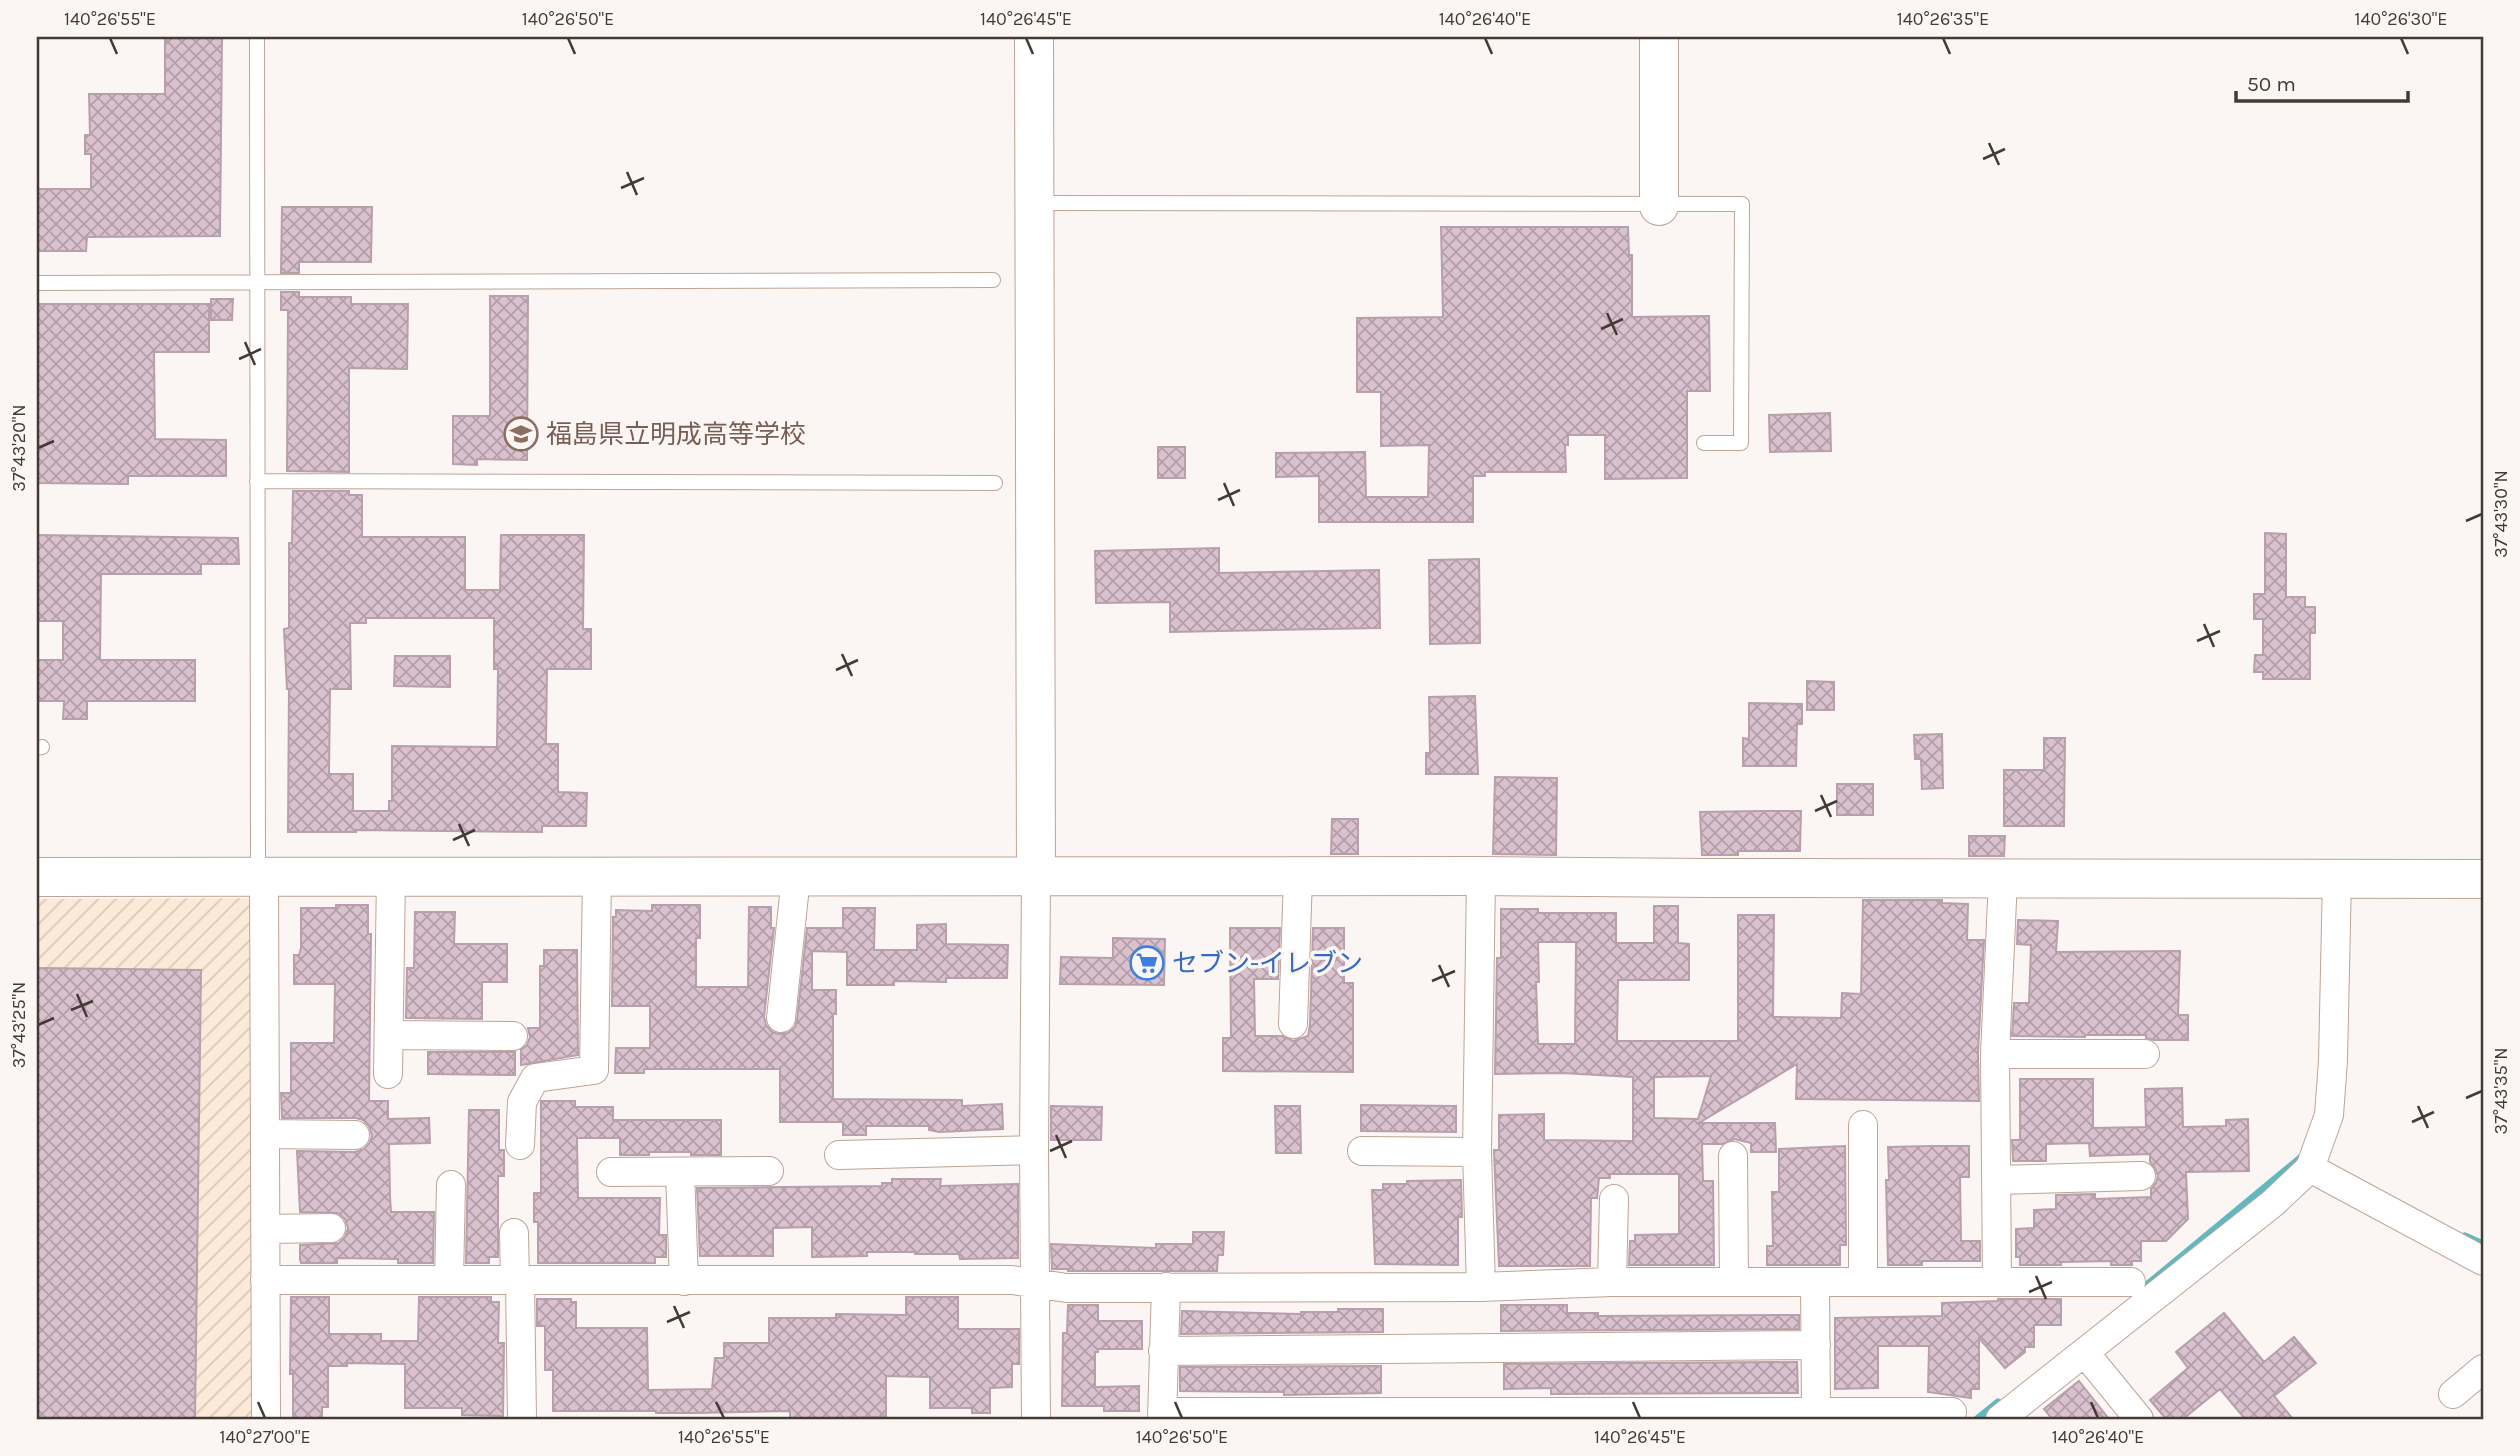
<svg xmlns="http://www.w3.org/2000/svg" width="2520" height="1456" viewBox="0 0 2520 1456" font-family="Karla,'Noto Sans JP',sans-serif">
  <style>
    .industrial { fill: url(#industrial-furrows) }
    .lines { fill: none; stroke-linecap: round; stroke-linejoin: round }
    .stream { stroke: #5eb9c0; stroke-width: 7 }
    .building { fill: url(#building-cross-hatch); stroke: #b79fab; stroke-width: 2; fill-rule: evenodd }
    .lane-casing { stroke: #bca597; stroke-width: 16 }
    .street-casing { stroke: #bca597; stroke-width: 30 }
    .secondary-casing { stroke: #bca597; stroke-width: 40 }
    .lane { stroke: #fff; stroke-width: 14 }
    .street { stroke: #fff; stroke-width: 28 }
    .secondary { stroke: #fff; stroke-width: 38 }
    .ticks { fill: none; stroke: #443a35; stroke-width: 2.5 }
    .labels { text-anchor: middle; stroke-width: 7; stroke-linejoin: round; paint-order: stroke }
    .education-label { font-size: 26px; fill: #785e54; stroke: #fbf6f3; text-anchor: start }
    .shop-label { font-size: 26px; fill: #366cbe; stroke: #fbf6f3; text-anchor: start }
    .neatline { fill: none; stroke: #443a35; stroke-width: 2.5 }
    .ticks-label { font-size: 18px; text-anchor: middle; fill: #443a35 }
  </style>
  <defs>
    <pattern id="industrial-furrows" width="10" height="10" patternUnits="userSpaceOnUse" patternTransform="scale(1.75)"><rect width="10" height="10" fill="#fcead9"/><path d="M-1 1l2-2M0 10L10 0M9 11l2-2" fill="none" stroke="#d9c9bb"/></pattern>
    <pattern id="building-cross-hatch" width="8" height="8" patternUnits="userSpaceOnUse" patternTransform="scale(1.75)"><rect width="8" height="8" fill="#dac1ce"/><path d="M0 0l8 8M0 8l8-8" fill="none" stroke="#b29ea8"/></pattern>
  </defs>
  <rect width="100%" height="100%" fill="#fbf6f3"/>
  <path class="industrial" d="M 254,898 L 254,1419 L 37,1419 L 37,899 Z"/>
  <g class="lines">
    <path class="stream" d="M 2465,1236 L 2483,1244
      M 2137,1293 L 2305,1154
      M 1977,1419 L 1998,1402"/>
  </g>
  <path class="building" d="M 165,37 L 222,37 L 220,236 L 87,237 L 86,251 L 37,251 L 37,189 L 91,189 L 91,154 L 85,154 L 85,135 L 90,135 L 89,94 L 165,94 Z
    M 282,207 L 372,207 L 371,262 L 299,262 L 299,273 L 281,273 Z
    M 1441,227 L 1628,227 L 1629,255 L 1632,255 L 1632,317 L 1709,316 L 1710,391 L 1687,391 L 1687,478 L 1605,479 L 1605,435 L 1568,435 L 1568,445 L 1565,445 L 1566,472 L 1485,472 L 1485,476 L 1473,476 L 1473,522 L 1319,522 L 1319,476 L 1276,477 L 1276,453 L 1365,452 L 1366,497 L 1428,497 L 1429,445 L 1381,446 L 1381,392 L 1357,392 L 1357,318 L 1443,317 Z
    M 281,292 L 299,292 L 299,297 L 351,297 L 351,304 L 408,304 L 407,369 L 349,368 L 349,472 L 287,471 L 288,310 L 281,310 Z
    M 490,296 L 528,296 L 527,460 L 477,459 L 477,465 L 453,464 L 453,416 L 490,416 Z
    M 211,299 L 233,299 L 232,320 L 211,320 Z
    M 37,304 L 209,304 L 209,352 L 154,352 L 155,439 L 226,440 L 226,476 L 128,476 L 128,484 L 37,483 Z
    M 1830,413 L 1831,451 L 1770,452 L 1769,415 Z
    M 1158,447 L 1185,447 L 1185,478 L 1158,478 Z
    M 293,491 L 349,491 L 349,495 L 362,495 L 362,537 L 465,537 L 465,590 L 500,590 L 501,535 L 584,535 L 583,629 L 591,629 L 591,669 L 547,669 L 546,744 L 558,744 L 558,792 L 587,793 L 586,826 L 542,826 L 542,832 L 356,830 L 356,832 L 288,832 L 289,689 L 287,689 L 284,629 L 289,628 L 289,543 L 292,543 ZM 366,618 L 494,618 L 494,669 L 498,669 L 497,747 L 392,746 L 392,801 L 389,801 L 389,811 L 353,811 L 353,774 L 329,774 L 330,689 L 351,689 L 350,623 L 366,623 Z
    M 2265,533 L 2286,534 L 2286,597 L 2305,597 L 2305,607 L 2315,607 L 2315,633 L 2310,633 L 2310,679 L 2263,679 L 2263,672 L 2254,672 L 2255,655 L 2263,655 L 2263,619 L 2254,619 L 2254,594 L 2265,594 Z
    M 37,535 L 238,538 L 239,564 L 201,564 L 201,574 L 101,574 L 100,660 L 195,660 L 195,701 L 87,701 L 87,719 L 63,719 L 64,701 L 37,701 L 37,660 L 63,660 L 63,621 L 37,621 Z
    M 1219,548 L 1219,573 L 1379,570 L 1380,628 L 1170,632 L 1170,602 L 1096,603 L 1095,551 Z
    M 1479,559 L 1480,643 L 1430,644 L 1429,560 Z
    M 395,656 L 450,656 L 450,687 L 394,686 Z
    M 1807,681 L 1834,682 L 1834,710 L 1807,710 Z
    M 1475,696 L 1478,774 L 1426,774 L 1426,753 L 1430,753 L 1429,697 Z
    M 1749,703 L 1802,704 L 1802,724 L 1797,724 L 1796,766 L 1743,766 L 1743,738 L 1749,739 Z
    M 1942,734 L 1943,788 L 1922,789 L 1921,759 L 1915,759 L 1914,735 Z
    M 2044,738 L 2065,738 L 2064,826 L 2004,826 L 2004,770 L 2044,770 Z
    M 1495,777 L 1557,778 L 1556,855 L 1493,854 Z
    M 1837,784 L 1873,784 L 1873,815 L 1837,815 Z
    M 1763,811 L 1801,811 L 1800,851 L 1738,851 L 1738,855 L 1702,855 L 1700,812 Z
    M 1332,819 L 1358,819 L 1358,854 L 1331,854 Z
    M 1969,836 L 2005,836 L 2004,856 L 1969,856 Z
    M 1863,900 L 1942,900 L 1942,903 L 1968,904 L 1967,940 L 1984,940 L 1978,1053 L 1979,1101 L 1796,1099 L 1797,1064 L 1699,1123 L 1775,1123 L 1776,1152 L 1751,1152 L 1751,1143 L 1734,1139 L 1723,1144 L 1702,1144 L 1703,1181 L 1713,1181 L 1714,1265 L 1629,1265 L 1630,1241 L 1635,1241 L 1635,1235 L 1679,1234 L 1679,1174 L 1610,1174 L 1610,1178 L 1599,1178 L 1597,1198 L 1591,1198 L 1590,1266 L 1499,1266 L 1494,1152 L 1494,1150 L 1499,1150 L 1499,1115 L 1544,1114 L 1544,1140 L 1633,1141 L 1633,1077 L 1562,1073 L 1495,1074 L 1497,958 L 1501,958 L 1501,909 L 1538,909 L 1538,913 L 1616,913 L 1616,943 L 1654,943 L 1654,906 L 1678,906 L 1678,943 L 1689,944 L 1689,980 L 1618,980 L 1617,1041 L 1738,1041 L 1738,915 L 1774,915 L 1773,1017 L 1841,1018 L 1842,993 L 1861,994 ZM 1538,942 L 1576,942 L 1575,1044 L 1538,1044 L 1536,982 L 1539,982 ZM 1711,1076 L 1698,1119 L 1654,1118 L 1654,1077 Z
    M 336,905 L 368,905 L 368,934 L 371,934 L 369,1101 L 388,1101 L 388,1119 L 429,1118 L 430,1143 L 389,1144 L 390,1196 L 391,1212 L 434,1212 L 433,1263 L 398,1263 L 398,1259 L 337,1258 L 337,1263 L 301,1263 L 300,1259 L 300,1245 L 339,1243 L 345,1237 L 348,1228 L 345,1219 L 338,1213 L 300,1212 L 297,1151 L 355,1152 L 364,1149 L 369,1144 L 372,1136 L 369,1126 L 363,1120 L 356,1118 L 282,1118 L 281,1093 L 291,1093 L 291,1043 L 334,1043 L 335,984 L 294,984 L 294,955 L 299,955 L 301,948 L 301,908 L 336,908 Z
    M 652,905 L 700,905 L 700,938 L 696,938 L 696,987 L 748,987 L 749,907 L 771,907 L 771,928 L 774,928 L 764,1017 L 766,1025 L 772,1032 L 779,1034 L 788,1033 L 795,1027 L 797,1020 L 807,928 L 843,928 L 843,908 L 875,908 L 874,950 L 917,950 L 917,925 L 946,924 L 946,944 L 1008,945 L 1007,978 L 946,978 L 946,982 L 894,981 L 894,985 L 847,985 L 847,952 L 812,951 L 812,990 L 836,990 L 836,1014 L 833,1014 L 833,1099 L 962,1100 L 962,1106 L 1002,1104 L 1003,1129 L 939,1132 L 929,1130 L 929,1126 L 866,1126 L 866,1135 L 843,1135 L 843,1122 L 780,1122 L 780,1069 L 644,1069 L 644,1073 L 615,1073 L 616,1048 L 650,1048 L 650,1006 L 612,1006 L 613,917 L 616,917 L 616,910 L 652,911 Z
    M 415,912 L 455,912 L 454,944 L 507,944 L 507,982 L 482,982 L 482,1019 L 406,1018 L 407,968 L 414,968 Z
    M 2018,920 L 2058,921 L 2056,952 L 2180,951 L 2178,1015 L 2188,1015 L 2188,1040 L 2154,1040 L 2146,1038 L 2146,1035 L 2085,1035 L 2085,1037 L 2012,1036 L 2014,1003 L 2029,1003 L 2031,945 L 2017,944 Z
    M 1230,928 L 1280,928 L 1278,979 L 1254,979 L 1255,1036 L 1282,1036 L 1293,1041 L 1308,1036 L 1310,1025 L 1313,928 L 1344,928 L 1344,983 L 1353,983 L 1353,1072 L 1223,1071 L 1223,1038 L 1231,1038 Z
    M 1113,938 L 1165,939 L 1164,985 L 1060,984 L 1061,957 L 1113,958 Z
    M 544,950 L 577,950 L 578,1055 L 521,1065 L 521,1050 L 527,1045 L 530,1037 L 528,1028 L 540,1028 L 540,966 L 544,966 Z
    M 37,968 L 201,970 L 195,1419 L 37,1419 Z
    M 428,1052 L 515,1052 L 515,1075 L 428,1074 Z
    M 2020,1079 L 2093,1079 L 2093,1128 L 2146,1127 L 2145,1089 L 2182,1088 L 2183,1127 L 2226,1126 L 2226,1120 L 2248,1119 L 2249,1171 L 2186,1172 L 2188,1219 L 2166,1241 L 2141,1241 L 2141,1261 L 2132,1261 L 2132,1265 L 2111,1265 L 2111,1261 L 2061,1262 L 2061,1265 L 2020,1265 L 2020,1257 L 2016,1257 L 2016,1229 L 2034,1228 L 2034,1210 L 2056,1209 L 2056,1195 L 2095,1194 L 2095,1199 L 2151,1197 L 2151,1189 L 2156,1183 L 2158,1176 L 2155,1168 L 2150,1162 L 2150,1154 L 2090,1156 L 2089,1143 L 2046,1144 L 2046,1161 L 2013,1161 L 2012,1140 L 2020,1140 Z
    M 541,1101 L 575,1101 L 575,1107 L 613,1107 L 613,1120 L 721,1120 L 721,1155 L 691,1155 L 691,1152 L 649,1152 L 649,1155 L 620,1155 L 620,1138 L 577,1138 L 578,1198 L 660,1198 L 659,1235 L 666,1235 L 666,1257 L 655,1257 L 655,1263 L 538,1263 L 538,1222 L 534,1222 L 534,1193 L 541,1193 Z
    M 1361,1105 L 1456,1106 L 1456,1132 L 1361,1131 Z
    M 1051,1106 L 1102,1107 L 1101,1140 L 1051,1140 Z
    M 1275,1106 L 1300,1106 L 1301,1153 L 1276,1153 Z
    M 469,1110 L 499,1110 L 499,1150 L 504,1150 L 504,1176 L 498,1176 L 498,1257 L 489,1257 L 489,1263 L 466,1263 Z
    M 1845,1146 L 1846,1245 L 1840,1245 L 1840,1265 L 1767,1265 L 1767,1246 L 1773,1246 L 1772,1192 L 1779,1192 L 1779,1149 Z
    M 1931,1146 L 1969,1146 L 1969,1177 L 1960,1177 L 1961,1241 L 1980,1241 L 1980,1261 L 1922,1261 L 1922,1265 L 1888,1265 L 1886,1180 L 1889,1180 L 1888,1147 Z
    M 892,1179 L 941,1179 L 940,1186 L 1018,1184 L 1018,1258 L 960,1259 L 959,1254 L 915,1254 L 915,1252 L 867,1252 L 867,1256 L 812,1257 L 812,1227 L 773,1228 L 773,1256 L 700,1256 L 697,1188 L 882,1186 L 882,1183 L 892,1183 Z
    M 1461,1180 L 1462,1217 L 1458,1217 L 1458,1265 L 1375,1264 L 1372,1190 L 1383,1190 L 1383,1184 L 1407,1184 L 1407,1181 Z
    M 1193,1232 L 1224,1232 L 1223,1255 L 1218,1255 L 1217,1271 L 1068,1271 L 1068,1269 L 1052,1269 L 1051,1244 L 1156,1248 L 1156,1244 L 1193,1244 Z
    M 291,1297 L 329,1297 L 329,1334 L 381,1334 L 381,1341 L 418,1341 L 419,1297 L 491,1297 L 491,1302 L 499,1302 L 498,1343 L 504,1343 L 503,1416 L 462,1415 L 462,1408 L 405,1408 L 405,1364 L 347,1363 L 347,1366 L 328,1366 L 328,1407 L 322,1407 L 322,1419 L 293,1419 L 293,1374 L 290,1374 Z
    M 906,1297 L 958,1297 L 958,1329 L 1019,1329 L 1019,1364 L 1012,1364 L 1012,1387 L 990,1388 L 990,1413 L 972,1413 L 972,1408 L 930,1408 L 930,1377 L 886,1376 L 886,1417 L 790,1419 L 790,1411 L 697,1413 L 656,1413 L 656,1411 L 553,1411 L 553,1370 L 545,1370 L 545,1326 L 537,1326 L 537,1299 L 571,1299 L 571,1302 L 576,1302 L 576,1328 L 647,1328 L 648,1390 L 712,1389 L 715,1358 L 724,1358 L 724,1343 L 769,1343 L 769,1318 L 836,1318 L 836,1314 L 906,1315 Z
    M 1998,1299 L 2061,1299 L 2061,1325 L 2034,1325 L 2034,1347 L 2025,1347 L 2025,1352 L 2005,1368 L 1979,1338 L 1979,1389 L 1971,1389 L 1971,1398 L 1928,1392 L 1929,1346 L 1878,1346 L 1878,1388 L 1835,1389 L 1835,1318 L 1942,1316 L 1942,1303 L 1998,1301 Z
    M 1068,1305 L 1098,1305 L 1098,1321 L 1142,1321 L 1142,1349 L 1098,1349 L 1098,1352 L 1095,1352 L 1095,1387 L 1139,1386 L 1139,1411 L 1104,1411 L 1104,1406 L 1062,1406 L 1063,1333 L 1067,1333 Z
    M 1501,1305 L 1567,1305 L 1567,1313 L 1598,1313 L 1598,1316 L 1799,1315 L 1799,1329 L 1501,1331 Z
    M 1338,1309 L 1383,1309 L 1383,1332 L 1181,1334 L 1182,1311 L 1301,1314 L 1301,1312 L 1338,1312 Z
    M 2224,1313 L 2264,1362 L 2294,1337 L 2316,1363 L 2274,1396 L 2293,1419 L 2245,1419 L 2220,1389 L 2183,1419 L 2166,1419 L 2150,1400 L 2188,1368 L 2176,1352 Z
    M 1797,1362 L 1798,1393 L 1551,1394 L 1551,1388 L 1504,1389 L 1504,1364 Z
    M 1381,1366 L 1381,1393 L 1284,1395 L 1284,1392 L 1180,1391 L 1180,1367 Z
    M 2079,1381 L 2109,1419 L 2052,1419 L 2044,1409 Z"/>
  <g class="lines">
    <defs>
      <path id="lane" d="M 257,37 L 258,859 L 263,875
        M 1035,203 L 1742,204 L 1741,443 L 1704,443
        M 37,283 L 993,280
        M 257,481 L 995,483
        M 37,748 L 42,747"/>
      <path id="street" d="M 264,878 L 266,1419
        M 781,1018 L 796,877
        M 1293,1024 L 1298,877
        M 390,1035 L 513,1036
        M 1995,1054 L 2145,1054
        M 388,1074 L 391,877
        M 1863,1125 L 1863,1282
        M 265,1134 L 355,1135
        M 520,1145 L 522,1102 L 535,1078 L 594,1070 L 597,876
        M 1362,1151 L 1477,1152
        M 839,1155 L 1034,1150
        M 1733,1156 L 1734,1281
        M 2310,1168 L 2483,1261
        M 611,1172 L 769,1171
        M 680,1172 L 684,1281
        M 1996,1180 L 2141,1176
        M 265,1229 L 331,1228
        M 514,1233 L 515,1281
        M 265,1280 L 1012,1280 L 1067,1288 L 1481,1287 L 1612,1282 L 2131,1282
        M 449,1280 L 451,1185
        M 520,1281 L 522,1419
        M 1612,1282 L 1614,1199
        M 1815,1282 L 1816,1412
        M 1997,1282 L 1995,1054 L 2003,879
        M 1481,1287 L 1477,1152 L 1481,876
        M 1163,1351 L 1816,1345
        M 2085,1353 L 2139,1419
        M 2453,1394 L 2483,1369
        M 1162,1412 L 1952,1412
        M 1036,1419 L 1034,1150 L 1036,877
        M 1162,1419 L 1166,1287
        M 2000,1419 L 2273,1203 L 2310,1168 L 2329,1115 L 2333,1061 L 2337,878"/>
      <path id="secondary" d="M 1034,37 L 1036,877
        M 1659,37 L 1659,206
        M 37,877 L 1481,876 L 1708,878 L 2483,879"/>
    </defs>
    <use href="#lane" class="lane-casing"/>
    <use href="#street" class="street-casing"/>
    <use href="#secondary" class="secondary-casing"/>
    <use href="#lane" class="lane"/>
    <use href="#street" class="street"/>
    <use href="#secondary" class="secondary"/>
  </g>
  <path class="ticks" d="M 110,38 L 117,54M 568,38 L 575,54M 1026,38 L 1033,54M 1485,38 L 1492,54M 1943,38 L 1950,54M 2401,38 L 2408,54M 1989,143 L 1999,165M 1983,159 L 2005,149M 627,172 L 637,195M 621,188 L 644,178M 1607,313 L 1617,335M 1601,329 L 1623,319M 245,342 L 255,365M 239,359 L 261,349M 38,448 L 54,441M 1224,483 L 1234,506M 1218,500 L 1240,490M 2466,521 L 2482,514M 2204,624 L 2214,647M 2197,641 L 2220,631M 842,654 L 852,676M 836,670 L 858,660M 1821,795 L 1831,817M 1815,811 L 1837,801M 459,824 L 469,846M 453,840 L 475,830M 1439,965 L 1449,987M 1432,981 L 1455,971M 77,994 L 87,1017M 71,1010 L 93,1001M 38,1025 L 54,1018M 2466,1098 L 2482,1091M 2418,1106 L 2428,1128M 2412,1122 L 2434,1112M 1056,1135 L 1066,1158M 1050,1151 L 1072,1141M 2036,1276 L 2046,1299M 2029,1292 L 2052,1282M 674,1306 L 684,1328M 667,1322 L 690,1312M 258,1402 L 265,1418M 716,1402 L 724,1418M 1175,1402 L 1182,1418M 1633,1402 L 1640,1418M 2091,1402 L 2098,1418"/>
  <defs>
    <symbol id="school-ring" viewBox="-11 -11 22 22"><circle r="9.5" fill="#fbf6f3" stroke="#8d6e63" stroke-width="1.5"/><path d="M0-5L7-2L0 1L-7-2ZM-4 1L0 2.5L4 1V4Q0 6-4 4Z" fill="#8d6e63"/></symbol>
    <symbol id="supermarket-ring" viewBox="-11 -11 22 22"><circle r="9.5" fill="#fbf6f3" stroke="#3f7fe0" stroke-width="1.5"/><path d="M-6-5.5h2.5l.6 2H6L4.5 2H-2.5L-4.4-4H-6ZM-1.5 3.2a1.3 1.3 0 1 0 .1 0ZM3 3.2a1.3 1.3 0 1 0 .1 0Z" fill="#3f7fe0"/></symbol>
  </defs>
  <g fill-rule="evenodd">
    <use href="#school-ring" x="502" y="415" width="38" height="38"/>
    <use href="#supermarket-ring" x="1128" y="944" width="38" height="38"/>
  </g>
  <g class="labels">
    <g class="education-label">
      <text x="546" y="443">福島県立明成高等学校</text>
    </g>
    <g class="shop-label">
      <text x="1172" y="972">セブン-イレブン</text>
    </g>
  </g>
  <rect width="2520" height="1456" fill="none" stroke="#fbf6f3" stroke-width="77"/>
  <path d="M2236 91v10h172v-10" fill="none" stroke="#443a35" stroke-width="3.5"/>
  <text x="2247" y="91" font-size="21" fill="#443a35" stroke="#fbf6f3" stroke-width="5" paint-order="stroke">50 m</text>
  <rect x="38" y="38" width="2444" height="1380" class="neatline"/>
  <g class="ticks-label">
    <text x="110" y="25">140°26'55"E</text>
    <text x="568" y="25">140°26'50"E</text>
    <text x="1026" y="25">140°26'45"E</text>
    <text x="1485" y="25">140°26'40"E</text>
    <text x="1943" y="25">140°26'35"E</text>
    <text x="2401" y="25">140°26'30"E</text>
    <text transform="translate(19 448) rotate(-90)" y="6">37°43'20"N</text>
    <text transform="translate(2501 514) rotate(-90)" y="6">37°43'30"N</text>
    <text transform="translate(19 1025) rotate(-90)" y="6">37°43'25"N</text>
    <text transform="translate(2501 1091) rotate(-90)" y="6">37°43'35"N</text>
    <text x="265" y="1443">140°27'00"E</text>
    <text x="724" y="1443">140°26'55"E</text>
    <text x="1182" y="1443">140°26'50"E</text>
    <text x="1640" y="1443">140°26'45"E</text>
    <text x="2098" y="1443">140°26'40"E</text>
  </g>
</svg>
